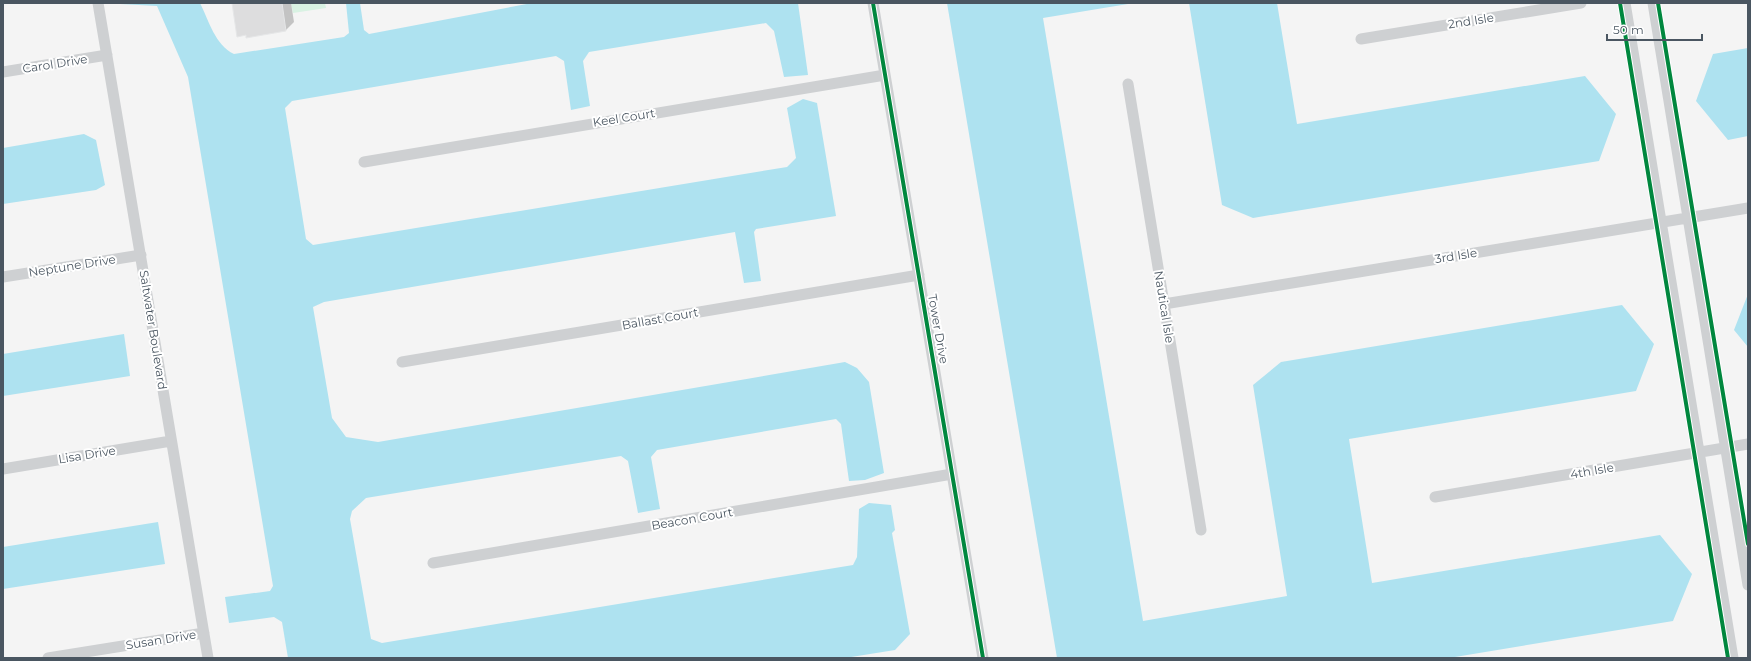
<svg xmlns="http://www.w3.org/2000/svg" width="1751" height="661" viewBox="0 0 1751 661" font-family="Montserrat,sans-serif">
  <style>
    .green { fill: #d9f2e3 }
    .water { fill: #aee2f0 }
    .shadow { fill: #0003 }
    .building { fill: #ddddde; stroke: #e5e6e7 }
    .lines { fill: none; stroke-linecap: round; stroke-linejoin: round }
    .street { stroke: #ced0d2; stroke-width: 11 }
    .cycleway-casing { stroke: #fff; stroke-width: 6 }
    .cycleway { stroke: #00873e; stroke-width: 4 }
    .labels { text-anchor: middle; stroke-width: 4; stroke-linejoin: round; paint-order: stroke }
    .street-label { font-size: 12px; fill: #4a5661; stroke: #fff }
  </style>
  <rect width="100%" height="100%" fill="#f4f4f4"/>
  <path class="green" d="M 291,3 L 325,3 L 326,8 L 293,13 Z"/>
  <path class="water" d="M 120,3 L 200,3 C 209,21 215,45 234,54 L 344,37 L 349,33 L 346,3 L 360,3 L 364,30 L 369,34 L 532,3 L 798,3 L 808,75 L 784,77 L 774,31 L 766,23 L 589,52 L 583,61 L 590,106 L 571,110 L 564,61 L 556,56 L 292,101 L 285,108 L 306,239 L 313,245 L 787,167 L 796,158 L 787,108 L 803,99 L 817,103 L 836,216 L 756,229 L 754,232 L 761,281 L 744,283 L 735,232 L 324,302 L 313,307 L 332,418 L 346,437 L 378,442 L 845,362 L 857,368 L 869,382 L 884,473 L 865,480 L 849,481 L 841,424 L 836,419 L 657,450 L 651,457 L 660,509 L 638,513 L 628,461 L 621,456 L 366,498 L 352,511 L 350,519 L 371,639 L 382,643 L 853,565 L 857,557 L 859,509 L 869,503 L 891,505 L 895,530 L 892,533 L 910,634 L 895,650 L 845,658 L 288,658 L 282,622 L 274,617 L 229,623 L 225,597 L 270,591 L 273,586 L 188,77 L 157,6 L 120,4 Z
    M 947,3 L 1134,3 L 1043,18 L 1143,621 L 1287,596 L 1253,385 L 1281,362 L 1622,305 L 1654,344 L 1636,391 L 1349,439 L 1372,583 L 1660,535 L 1692,574 L 1673,621 L 1449,658 L 1057,658 Z
    M 1189,3 L 1277,3 L 1297,124 L 1585,76 L 1616,114 L 1599,161 L 1253,218 L 1222,205 Z
    M 1748,48 L 1748,136 L 1728,140 L 1696,101 L 1713,54 Z
    M 84,134 L 96,140 L 105,185 L 96,190 L 3,204 L 3,148 Z
    M 1748,294 L 1748,347 L 1734,330 Z
    M 124,334 L 130,376 L 3,396 L 3,354 Z
    M 158,522 L 165,564 L 3,589 L 3,547 Z"/>
  <path class="shadow" d="M 233,3 L 291,3 L 294,22 L 286,30 L 247,37 Z"/>
  <path class="building" d="M 232,3 L 282,3 L 286,31 L 246,38 L 246,35 L 237,37 Z"/>
  <g class="lines">
    <path class="street" d="M 98,3 L 208,658
      M 873,3 L 983,658
      M 1625,3 L 1733,658
      M 1653,3 L 1748,585
      M 1361,39 L 1581,3
      M 3,72 L 107,55
      M 1128,84 L 1201,530
      M 364,162 L 885,75
      M 3,277 L 141,255
      M 1164,304 L 1748,208
      M 402,362 L 919,275
      M 3,469 L 171,441
      M 1435,497 L 1748,444
      M 433,563 L 952,474
      M 48,658 L 204,633"/>
    <defs>
      <path id="cycleway" d="M 873,3 L 983,658
        M 1620,3 L 1728,658
        M 1658,3 L 1748,544"/>
    </defs>
    <use href="#cycleway" class="cycleway-casing"/>
    <use href="#cycleway" class="cycleway"/>
  </g>
  <g class="labels">
    <g class="street-label">
      <text transform="translate(1471 21) rotate(-9)" y="4">2nd Isle</text>
      <text transform="translate(55 64) rotate(-9)" y="4">Carol Drive</text>
      <text transform="translate(624 118) rotate(-9)" y="4">Keel Court</text>
      <text transform="translate(1456 256) rotate(-9)" y="4">3rd Isle</text>
      <text transform="translate(72 266) rotate(-9)" y="4">Neptune Drive</text>
      <text transform="translate(1164 307) rotate(81)" y="4">Nautical Isle</text>
      <text transform="translate(660 319) rotate(-10)" y="4">Ballast Court</text>
      <text transform="translate(938 329) rotate(80)" y="4">Tower Drive</text>
      <text transform="translate(153 330) rotate(81)" y="4">Saltwater Boulevard</text>
      <text transform="translate(87 455) rotate(-9)" y="4">Lisa Drive</text>
      <text transform="translate(1592 471) rotate(-10)" y="4">4th Isle</text>
      <text transform="translate(692 519) rotate(-10)" y="4">Beacon Court</text>
      <text transform="translate(161 640) rotate(-9)" y="4">Susan Drive</text>
    </g>
  </g>
  <rect width="1751" height="661" fill="none" stroke="#4a5661" stroke-width="8"/>
  <path d="M1607 34v6h95v-6" fill="none" stroke="#4a5661" stroke-width="2"/>
  <text x="1613" y="34" font-size="12" fill="#4a5661" stroke="#ffffff" stroke-width="3" paint-order="stroke">50 m</text>
</svg>
